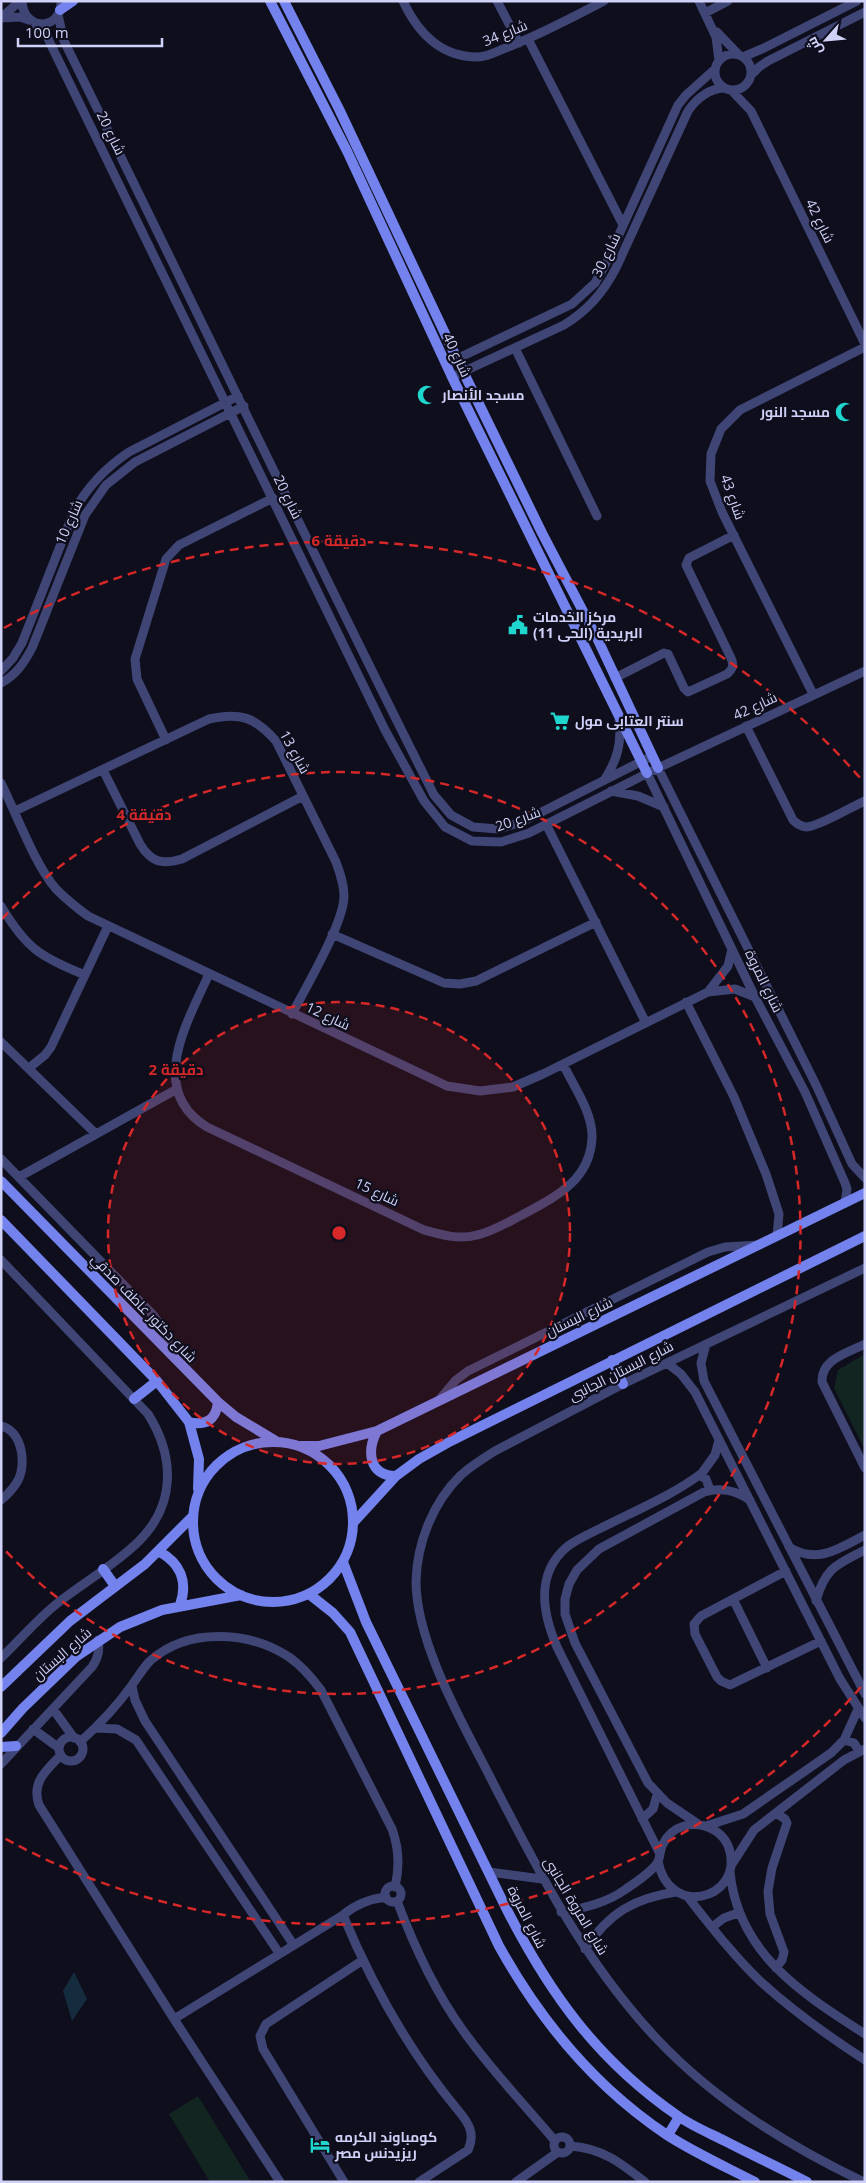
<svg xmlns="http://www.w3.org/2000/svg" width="866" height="2183" viewBox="0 0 866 2183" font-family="'Open Sans',Cairo,sans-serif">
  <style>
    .green { fill: #122521 }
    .water { fill: #152c3f }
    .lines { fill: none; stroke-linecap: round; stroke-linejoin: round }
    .street { stroke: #3f4575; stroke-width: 9 }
    .secondary { stroke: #7382ec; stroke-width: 10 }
    .ring { fill: none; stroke: #d62828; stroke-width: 2.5; stroke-dasharray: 9 6 }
    .labels { text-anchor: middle; stroke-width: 4.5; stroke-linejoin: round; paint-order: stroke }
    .street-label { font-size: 14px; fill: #cfd1f8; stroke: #0e0e1c }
    .poi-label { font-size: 14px; font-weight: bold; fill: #cfd1f8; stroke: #0e0e1c; text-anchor: start }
    .centre { fill: #d62828; stroke: #0e0e1c; stroke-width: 2.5 }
    .ring-label { font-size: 15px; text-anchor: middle; font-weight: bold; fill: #d62828; stroke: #0e0e1c; stroke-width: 4.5; stroke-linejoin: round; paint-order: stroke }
  </style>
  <rect width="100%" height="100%" fill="#0e0e1c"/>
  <path class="green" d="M 865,1354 L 865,1450 L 834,1388 L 838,1370 Z
    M 198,2096 L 251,2182 L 210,2182 L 169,2114 Z"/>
  <path class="water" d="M 74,1972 L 87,1999 L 72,2021 L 63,1991 Z"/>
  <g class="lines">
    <path class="street" d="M 22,1 C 23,32 62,31 61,1
      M 403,1 C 418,33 440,57 478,57 C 486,57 496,52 503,49 C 538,36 571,18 604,1
      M 497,1 L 519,43
      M 699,1 L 716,37 L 719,61
      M 705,13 L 728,1
      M 58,15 L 64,41 C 188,292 308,545 434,795 L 451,815 L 473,827 L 498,829 L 522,822 L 652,756
      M 1,18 L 20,17 L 29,20
      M 1,18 L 20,1
      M 33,22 L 47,36 L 51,45 L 385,730 L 424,801 L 445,827 L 472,841 L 501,842 L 529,833 L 658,768 L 865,671
      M 717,32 L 738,54
      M 528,39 L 623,225
      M715 72a18 18 0 1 1 36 0a18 18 0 1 1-36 0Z
      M 743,57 L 764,48 L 857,1
      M 751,75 L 759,67 L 768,61 L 865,12
      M 732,91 L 751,111 L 865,344
      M 515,348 L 597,516
      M 446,364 L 572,304 L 595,283 L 606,263 L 678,105 L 686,95 L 715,69
      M 452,377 L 564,325 C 588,310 603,293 616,268 L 688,111 C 697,98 708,89 724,88
      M 1,671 L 13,658 L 22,643 L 74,511 C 88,486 105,468 129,452 L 238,396
      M 615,678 L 664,653 L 668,654 L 684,688 L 688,692 L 727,674 C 733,669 734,665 731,658 L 686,565 L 689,558 L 734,535
      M 1,683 C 16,675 24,663 32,648 L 85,515 L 106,485 L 135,462 L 244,406
      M 813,694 L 722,512 L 710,481 L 711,454 L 721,429 L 740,410 L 865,347
      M 746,726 L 793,820 C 797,824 801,827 807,827 C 820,826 851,807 865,801
      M 166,740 L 137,679 L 135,659 L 166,559 L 179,545 L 273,498
      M 658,768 L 816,1085 L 852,1164 L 865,1178
      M 103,770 L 140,844 C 151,862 161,865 182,859 L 303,796
      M 647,773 L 755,997 L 805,1092 L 845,1183 L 847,1189 L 845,1203
      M 605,779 C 617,760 622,743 619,721
      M 1,783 C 16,813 35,865 56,889 C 66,899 77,908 88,916 L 447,1086 L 480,1091 L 513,1087 L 543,1074 L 708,992 L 735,989 L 755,997
      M 611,791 L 638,796 L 664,807
      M 15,811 L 209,719 C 240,712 255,717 276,741 L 336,862 C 340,873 344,884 344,896 C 344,923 306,987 292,1014
      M 546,824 L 646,1023
      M 1,906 C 26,948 40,957 85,975
      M 332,934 L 444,983 L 460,984 L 476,981 L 596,922
      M 209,974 C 188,1021 146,1090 207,1127 L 424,1230 C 442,1235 459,1240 477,1235 C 492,1232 508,1222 522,1215 C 555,1197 590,1181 592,1138 C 593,1113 574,1087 563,1064
      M 708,992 L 728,966 L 732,949
      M 686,1002 L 734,1097 L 766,1174 L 779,1214 L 777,1236
      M 1,1042 L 96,1134
      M 29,1068 L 45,1055 L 51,1047 L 108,926
      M 1,1159 L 154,1316 L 163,1329 L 175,1358
      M 19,1177 L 177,1089
      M 1,1260 L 148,1414 C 175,1457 176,1505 138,1542 C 116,1564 83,1583 59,1602 C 38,1618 20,1640 1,1658
      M 706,1344 L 701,1363 L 704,1381 L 865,1694
      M 865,1344 C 847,1353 821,1359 822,1382 L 865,1468
      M 667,1363 L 681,1374 L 695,1392 L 840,1679 L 865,1718
      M 440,1399 L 456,1380 L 468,1371 L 708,1252 L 725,1247 L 759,1245
      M 1,1426 C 23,1431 27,1466 17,1482 C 13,1489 7,1495 1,1500
      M 699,1475 L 706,1479 L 710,1490
      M 789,1547 C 817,1565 840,1548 865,1535
      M 786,1571 L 701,1616 L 694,1624 L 695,1634 L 717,1677 L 721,1681 L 730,1685 L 821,1641
      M 733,1599 L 767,1668
      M 816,1601 C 825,1568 836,1565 865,1550
      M 132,1686 L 135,1700 L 145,1721 L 293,1944
      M 53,1709 L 74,1738
      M 95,1728 L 117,1729 L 136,1740 L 279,1953
      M 33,1729 L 59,1748
      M59 1749a12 12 0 1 1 24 0a12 12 0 1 1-24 0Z
      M 844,1740 L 854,1743 L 859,1751
      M 80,1742 C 99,1725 117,1706 132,1685 C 138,1677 143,1668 150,1661 C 188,1627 249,1631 289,1657 C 302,1666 312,1678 321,1690 L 392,1829 C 399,1848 400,1866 395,1887
      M 61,1755 C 46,1771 31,1782 39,1805 L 174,2019 L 280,2182
      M 1,1764 L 92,1667 C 98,1658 100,1651 98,1640
      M 776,1813 L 785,1819 L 787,1823 L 772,1868 L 768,1891 L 770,1914 L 784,1952 L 782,1960 L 776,1968
      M 642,1819 L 653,1809 L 657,1795
      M 698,1824 L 667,1803 L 648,1783 L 575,1643 L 565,1614 L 565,1599 L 569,1584 L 577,1570 L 599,1549 L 704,1492 C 721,1487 735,1490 750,1500
      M 706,1826 L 743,1814 L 831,1753 L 844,1740 L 858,1709
      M 659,1852 L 557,1647 C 542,1612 535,1573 568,1546 C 579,1538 593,1532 605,1526 C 637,1510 673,1495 702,1473 L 715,1455 L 719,1440
      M 732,1864 L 754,1830 L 844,1760 L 865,1749
      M 489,1872 L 542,1879
      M 730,1872 C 738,1953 801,1993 865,2034
      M385 1894a8 8 0 1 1 16 0a8 8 0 1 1-16 0Z
      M 687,1896 C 710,1925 733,1955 760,1981 C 793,2011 828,2036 865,2060
      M 397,1901 C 414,1946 434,1990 462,2029 C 490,2069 524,2104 555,2141
      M 561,1912 C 584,1908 607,1903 626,1889 C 636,1882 651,1873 658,1862 C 660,1857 660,1849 663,1844 C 672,1825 694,1820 712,1829 C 721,1833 728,1842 730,1852 C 741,1899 669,1919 658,1861
      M 343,1915 C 372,1985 409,2051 457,2109 C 468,2122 476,2133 468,2150 L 419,2182
      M 712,1927 L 724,1918 L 738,1913
      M 585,1949 C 609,1913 634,1898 676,1892
      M 174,2019 L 343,1915 C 356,1904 369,1899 386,1897
      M554 2145a8 8 0 1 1 16 0a8 8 0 1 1-16 0Z
      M 570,2146 C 602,2148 621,2163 645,2182
      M 344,2182 L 263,2049 L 260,2036 L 266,2024 L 363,1960
      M 516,2182 L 558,2152
      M 864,2182 C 788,2146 714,2100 656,2038 C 582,1959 535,1865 486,1769 C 459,1717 416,1640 416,1581 C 417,1543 433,1502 461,1475 C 471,1466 484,1458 495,1451 L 623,1384 L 865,1268"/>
    <path class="secondary" d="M 270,1 L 347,151 L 452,377 L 647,773
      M 284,1 L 339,109 L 457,359 L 542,533 L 597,638 L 658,768
      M 60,10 L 73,1
      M 1,1181 L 218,1402 L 236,1417 L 276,1441
      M 1,1220 L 157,1381 L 189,1422 L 199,1459 L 198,1489
      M 612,1360 L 623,1384
      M 134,1399 L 157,1381
      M 189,1422 C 206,1426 216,1420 218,1402
      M 377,1431 C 367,1450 368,1476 396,1476
      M193 1522a80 80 0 1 1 160 0a80 80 0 1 1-160 0Z
      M 299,1446 L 319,1446 L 377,1431 L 865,1193
      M 354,1522 L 396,1476 L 419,1459 L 451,1441 L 865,1236
      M 158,1551 C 181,1563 188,1582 180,1605
      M 343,1562 L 366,1622 L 507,1910 C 550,1994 598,2061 678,2116 C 692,2126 709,2133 725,2141 C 752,2155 780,2168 807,2182
      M 103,1569 L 115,1586
      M 309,1594 L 333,1613 L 350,1632 L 499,1946 C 541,2022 595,2087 667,2135 C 695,2153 726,2167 755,2182
      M 1,1687 L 70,1621 L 145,1564 L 193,1516
      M 1,1733 L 23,1708 L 77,1656 L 120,1627 L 162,1610 L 241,1595
      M 1,1747 L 16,1746
      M 668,2135 L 679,2117"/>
  </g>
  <circle cx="339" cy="1233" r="231" fill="#d62828" fill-opacity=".12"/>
  <g class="ring">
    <circle cx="339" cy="1233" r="231"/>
    <path d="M2 919A461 461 0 1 1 2 1547"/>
    <path d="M861 1687A692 692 0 0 1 4 1838M4 628A692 692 0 0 1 861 779"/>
  </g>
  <defs>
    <symbol id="mosque-bare" viewBox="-9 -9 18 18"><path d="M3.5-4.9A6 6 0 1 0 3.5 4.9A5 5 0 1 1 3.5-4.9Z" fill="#1ed6cd" stroke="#0e0e1c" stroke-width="2.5" paint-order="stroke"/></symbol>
    <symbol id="civic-bare" viewBox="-9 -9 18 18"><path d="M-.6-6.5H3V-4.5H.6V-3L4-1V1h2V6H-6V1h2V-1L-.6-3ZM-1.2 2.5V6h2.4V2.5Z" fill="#1ed6cd" stroke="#0e0e1c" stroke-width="2.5" paint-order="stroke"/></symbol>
    <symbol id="supermarket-bare" viewBox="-9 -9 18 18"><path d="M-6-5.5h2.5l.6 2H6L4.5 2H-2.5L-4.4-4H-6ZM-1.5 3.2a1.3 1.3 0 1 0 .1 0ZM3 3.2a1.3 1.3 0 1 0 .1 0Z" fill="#1ed6cd" stroke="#0e0e1c" stroke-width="2.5" paint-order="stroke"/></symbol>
    <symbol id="hotel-bare" viewBox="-9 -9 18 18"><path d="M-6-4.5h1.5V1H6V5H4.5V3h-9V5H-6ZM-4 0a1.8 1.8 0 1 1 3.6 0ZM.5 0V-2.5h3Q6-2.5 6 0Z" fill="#1ed6cd" stroke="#0e0e1c" stroke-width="2.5" paint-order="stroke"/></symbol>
  </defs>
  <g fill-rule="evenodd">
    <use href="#mosque-bare" x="413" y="381" width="28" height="28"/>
    <use href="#mosque-bare" x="831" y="398" width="28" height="28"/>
    <use href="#civic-bare" x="504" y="611" width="28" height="28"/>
    <use href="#supermarket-bare" x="546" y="707" width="28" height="28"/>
    <use href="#hotel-bare" x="306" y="2131" width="28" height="28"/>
  </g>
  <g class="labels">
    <g class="street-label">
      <text transform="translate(505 33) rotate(-22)" y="5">شارع 34</text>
      <text transform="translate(111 133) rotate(64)" y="5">شارع 20</text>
      <text transform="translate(820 221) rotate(64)" y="5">شارع 42</text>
      <text transform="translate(606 255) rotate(-64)" y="5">شارع 30</text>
      <text transform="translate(457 355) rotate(65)" y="5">شارع 40</text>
      <text transform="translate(288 497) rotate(64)" y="5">شارع 20</text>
      <text transform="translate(733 497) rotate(70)" y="5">شارع 43</text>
      <text transform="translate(69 522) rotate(-66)" y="5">شارع 10</text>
      <text transform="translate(755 706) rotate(-25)" y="5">شارع 42</text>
      <text transform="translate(295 752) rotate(61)" y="5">شارع 13</text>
      <text transform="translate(518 819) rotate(-20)" y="5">شارع 20</text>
      <text transform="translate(764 981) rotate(64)" y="5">شارع المروة</text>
      <text transform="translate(328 1016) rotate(25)" y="5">شارع 12</text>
      <text transform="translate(377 1192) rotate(25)" y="5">شارع 15</text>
      <text transform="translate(144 1308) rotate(46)" y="5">شارع دكتور عاطف صدقي</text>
      <text transform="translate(579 1317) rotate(-26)" y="5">شارع البستان</text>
      <text transform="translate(621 1371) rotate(-27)" y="5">شارع البستان الجانبى</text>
      <text transform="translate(62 1654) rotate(-41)" y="5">شارع البستان</text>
      <text transform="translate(576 1906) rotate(59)" y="5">شارع المروة الجانبى</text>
      <text transform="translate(527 1917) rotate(63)" y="5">شارع المروة</text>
    </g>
    <g class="poi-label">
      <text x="442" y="400">مسجد الأنصار</text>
      <text x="830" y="417" text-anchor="end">مسجد النور</text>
      <text x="533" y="622">مركز الخدمات<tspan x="533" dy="16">البريدية (الحى 11)</tspan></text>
      <text x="575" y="726">سنتر العتابى مول</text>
      <text x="335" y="2142">كومباوند الكرمه<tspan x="335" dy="16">ريزيدنس مصر</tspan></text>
    </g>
  </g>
  <circle cx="339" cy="1233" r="8" class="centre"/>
  <g class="ring-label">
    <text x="339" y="546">6 دقيقة</text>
    <text x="144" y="820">4 دقيقة</text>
    <text x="176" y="1075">2 دقيقة</text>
  </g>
  <rect width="866" height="2183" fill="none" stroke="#cfd1f8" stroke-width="5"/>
  <g transform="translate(826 40) rotate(243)" stroke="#0e0e1c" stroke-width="4" paint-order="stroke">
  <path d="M0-4L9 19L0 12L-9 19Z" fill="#cfd1f8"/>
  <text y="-8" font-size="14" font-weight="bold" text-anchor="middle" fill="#cfd1f8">ش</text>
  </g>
  <path d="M18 38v8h144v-8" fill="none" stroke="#cfd1f8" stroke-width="2.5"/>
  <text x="25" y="38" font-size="15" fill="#cfd1f8" stroke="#0e0e1c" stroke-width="4" paint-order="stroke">100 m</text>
</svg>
